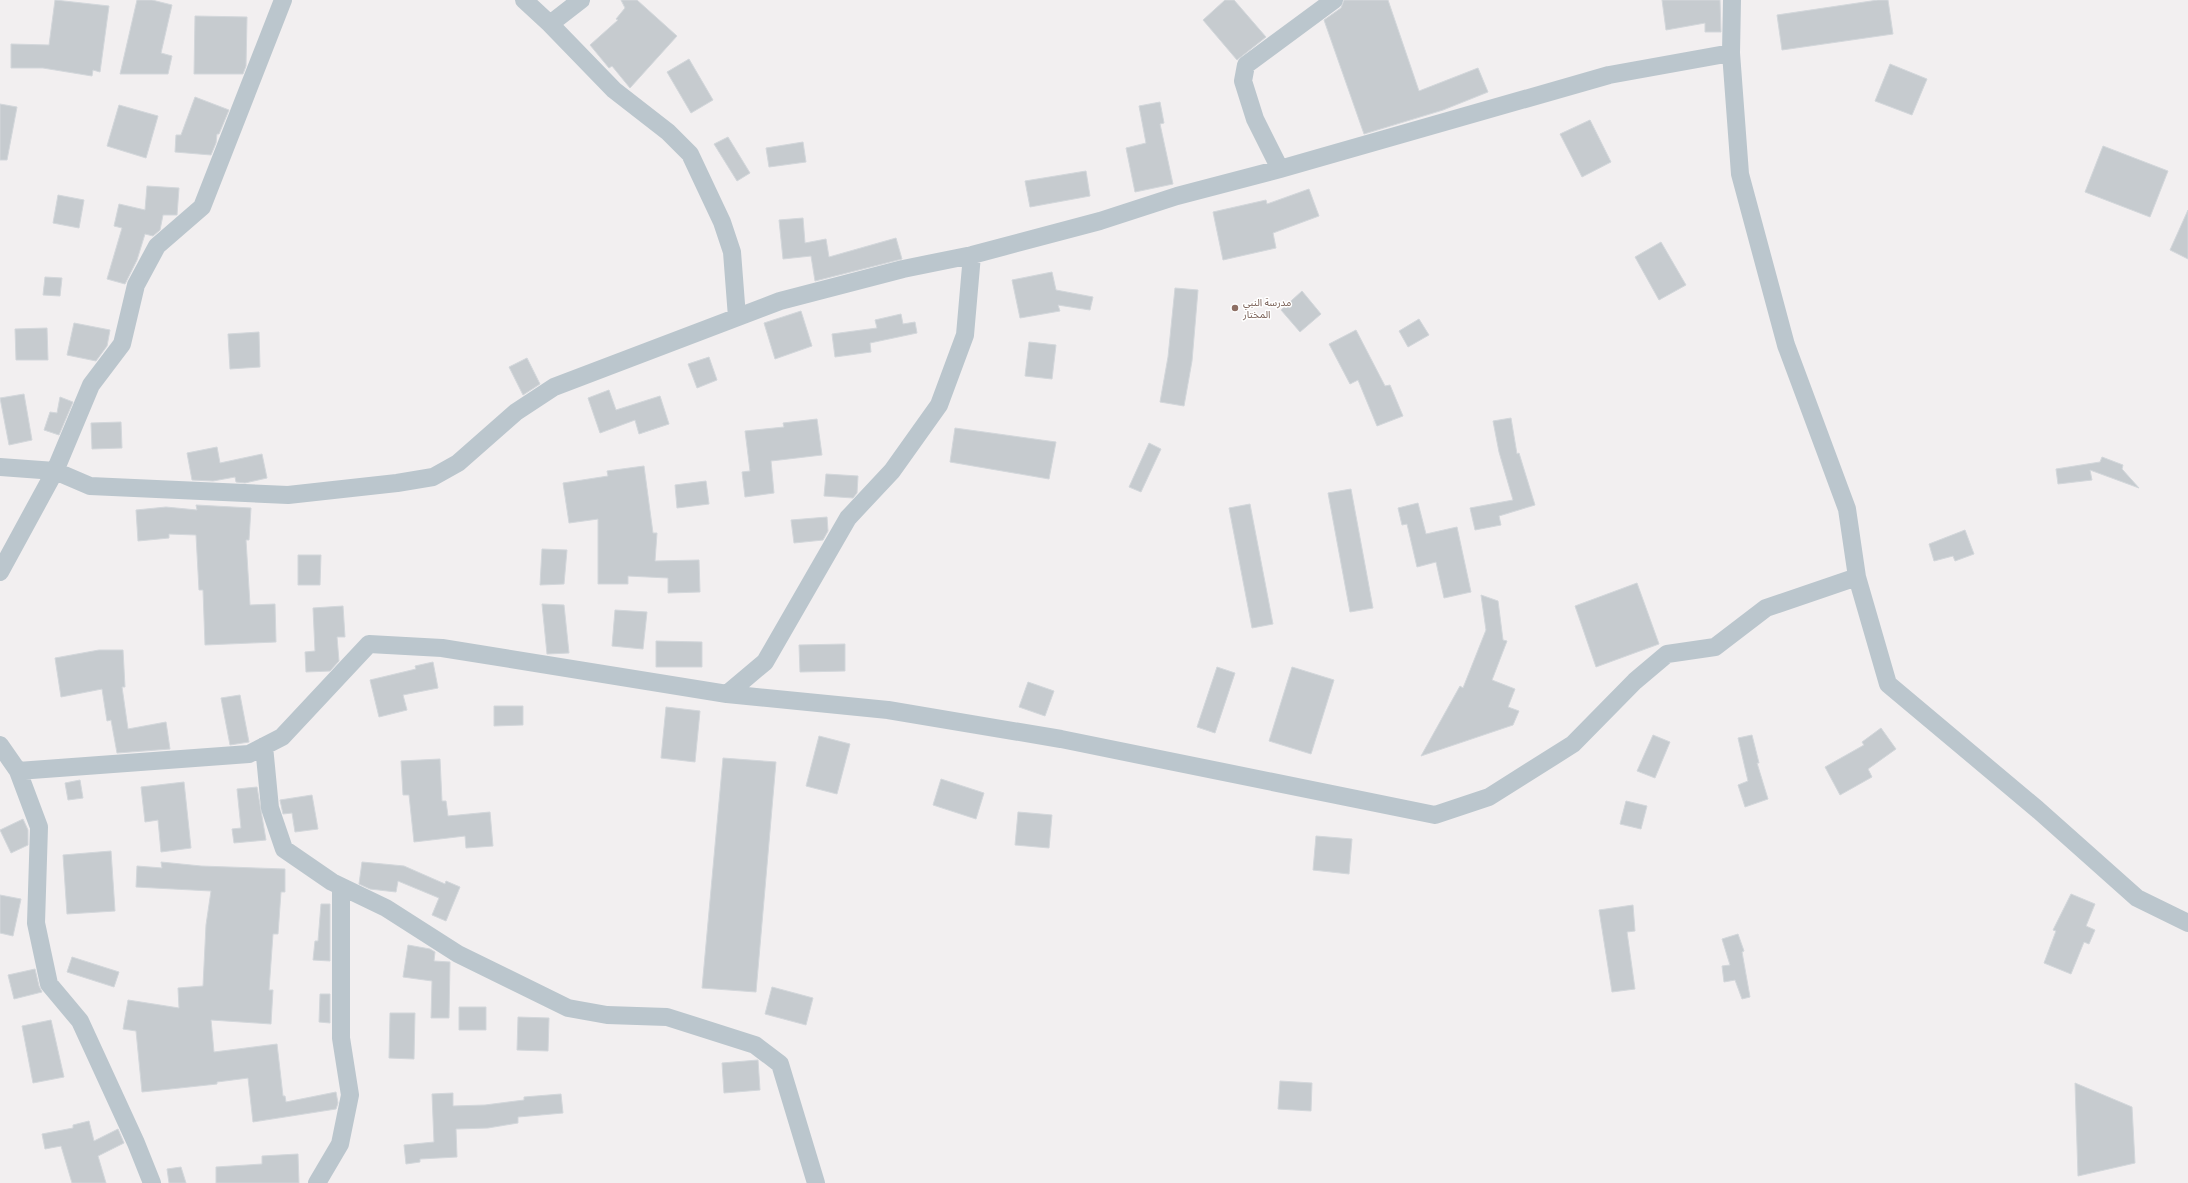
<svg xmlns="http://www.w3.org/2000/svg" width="2188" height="1183" viewBox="0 0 2188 1183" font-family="'Roboto Condensed','Noto Sans Arabic',sans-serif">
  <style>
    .building { fill: #c6cbcf; stroke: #d3d7db }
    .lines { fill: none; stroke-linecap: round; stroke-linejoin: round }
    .minor { stroke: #bbc6cd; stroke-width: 18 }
    .education-dot { fill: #8d6e63; stroke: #fff; stroke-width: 1.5 }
    .labels { text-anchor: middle; stroke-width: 3; stroke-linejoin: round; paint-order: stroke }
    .education-label { font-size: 10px; fill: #785e54; stroke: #fff; text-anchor: start }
  </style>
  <rect width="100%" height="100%" fill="#f2eff0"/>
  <path class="building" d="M 55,0 L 109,6 L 100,72 L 93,70 L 92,76 L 43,68 L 11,68 L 11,44 L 49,45 Z
    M 137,0 L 152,0 L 172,5 L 161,53 L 172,56 L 168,74 L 120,74 Z
    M 621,0 L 637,0 L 677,36 L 630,88 L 612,66 L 609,68 L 590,45 L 618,20 L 616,19 L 625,8 Z
    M 1225,0 L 1234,0 L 1266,37 L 1237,60 L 1203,20 Z
    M 1344,0 L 1388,0 L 1419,91 L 1478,68 L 1488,92 L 1443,110 L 1364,134 L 1324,20 L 1341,8 Z
    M 1662,0 L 1720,0 L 1721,32 L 1705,32 L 1705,23 L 1666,30 Z
    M 1878,0 L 1888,0 L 1893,34 L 1782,50 L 1777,15 Z
    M 195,16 L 247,17 L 246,66 L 243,74 L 194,74 Z
    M 689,59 L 713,100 L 691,113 L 667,72 Z
    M 1890,64 L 1927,79 L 1912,115 L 1875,101 Z
    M 195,97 L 229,110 L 219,134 L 217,134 L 216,143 L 211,155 L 175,152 L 176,135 L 181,135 Z
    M 1160,102 L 1164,123 L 1160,124 L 1173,184 L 1135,192 L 1126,148 L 1146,143 L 1139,106 Z
    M 0,104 L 17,107 L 7,160 L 0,160 Z
    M 119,105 L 158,116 L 146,158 L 107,146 Z
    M 1590,120 L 1611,162 L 1582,177 L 1560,134 Z
    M 728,137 L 750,173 L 737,181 L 714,144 Z
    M 803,142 L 806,162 L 769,167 L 766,148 Z
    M 2103,146 L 2168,171 L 2150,217 L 2085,192 Z
    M 1086,171 L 1090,196 L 1030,207 L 1025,181 Z
    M 147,186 L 179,188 L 177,215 L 163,215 L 160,230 L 153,236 L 145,234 L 137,260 L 125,284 L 107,279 L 122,228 L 114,226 L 119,204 L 145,210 Z
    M 1309,189 L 1319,216 L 1273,233 L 1276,248 L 1223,260 L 1213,212 L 1266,200 L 1267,204 Z
    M 58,195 L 84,200 L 79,228 L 53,223 Z
    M 2188,210 L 2188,259 L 2170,250 Z
    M 803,218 L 805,243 L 826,239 L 829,257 L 896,238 L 902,259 L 815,281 L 811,256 L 783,259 L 779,220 Z
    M 1661,242 L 1686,285 L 1659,300 L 1635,257 Z
    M 1052,272 L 1056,290 L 1093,297 L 1090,310 L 1058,305 L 1060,311 L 1020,318 L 1012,280 Z
    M 45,277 L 62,278 L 60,296 L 43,295 Z
    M 1175,288 L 1198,290 L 1192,361 L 1184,406 L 1160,402 L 1168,357 Z
    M 1302,291 L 1321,314 L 1300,332 L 1281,310 Z
    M 801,311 L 812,346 L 775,359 L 764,323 Z
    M 901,314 L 903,324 L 915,322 L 917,333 L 870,343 L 871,352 L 835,357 L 832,334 L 877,328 L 875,320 Z
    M 1419,319 L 1429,335 L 1408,347 L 1399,331 Z
    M 74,323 L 110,330 L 107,346 L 96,361 L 67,355 Z
    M 47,328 L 48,360 L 16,360 L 15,329 Z
    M 1356,330 L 1385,386 L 1390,385 L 1403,416 L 1377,426 L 1358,380 L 1350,384 L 1329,344 Z
    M 259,332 L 260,367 L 230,369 L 228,334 Z
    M 1029,342 L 1056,345 L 1052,379 L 1025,376 Z
    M 709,357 L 717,380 L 697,388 L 688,364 Z
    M 527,358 L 540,384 L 523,395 L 509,367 Z
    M 609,390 L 616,410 L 660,396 L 669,424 L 639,434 L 635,420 L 600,433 L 588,398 Z
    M 24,394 L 32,440 L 9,445 L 0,398 Z
    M 60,397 L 73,402 L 59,435 L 44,430 L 50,412 L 57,413 Z
    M 1511,418 L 1517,454 L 1519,453 L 1535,505 L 1499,516 L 1501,525 L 1475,530 L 1470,508 L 1513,500 L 1499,452 L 1493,421 Z
    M 817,419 L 822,455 L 771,461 L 774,493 L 745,497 L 742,472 L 750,471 L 745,431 L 784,427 L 783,423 Z
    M 121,422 L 122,448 L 92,449 L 91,423 Z
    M 955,428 L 1056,442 L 1049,479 L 950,462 Z
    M 1149,443 L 1161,449 L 1141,492 L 1129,487 Z
    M 217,447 L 220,463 L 262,454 L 267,478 L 245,483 L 236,482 L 235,477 L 213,481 L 192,480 L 187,453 Z
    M 2102,457 L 2123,465 L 2122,469 L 2139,488 L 2090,470 L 2092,480 L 2058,484 L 2056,469 L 2100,462 Z
    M 644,466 L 653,533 L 657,533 L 655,561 L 699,560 L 700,592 L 668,593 L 668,578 L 628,576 L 628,584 L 598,584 L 598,519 L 569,523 L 563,483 L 608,476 L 607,471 Z
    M 826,474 L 858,476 L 857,493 L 853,498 L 824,496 Z
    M 706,481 L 709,504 L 677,508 L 675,485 Z
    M 1351,489 L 1373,608 L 1350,612 L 1328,493 Z
    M 1418,503 L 1426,534 L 1457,527 L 1471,592 L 1444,598 L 1436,562 L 1417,567 L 1407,524 L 1402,525 L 1398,508 Z
    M 1250,504 L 1273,624 L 1252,628 L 1229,508 Z
    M 196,505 L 251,508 L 249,540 L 246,540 L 250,605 L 275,604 L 276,642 L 205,645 L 203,590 L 199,590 L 196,535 L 169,534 L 169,538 L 138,541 L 136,510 L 166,507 L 197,510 Z
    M 827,517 L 828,531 L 823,540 L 794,543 L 791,520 Z
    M 1965,530 L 1974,554 L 1955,561 L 1953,556 L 1934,561 L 1929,544 Z
    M 542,549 L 567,550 L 564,584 L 540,585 Z
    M 298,555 L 321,555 L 320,585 L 298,585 Z
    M 1637,583 L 1659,644 L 1596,667 L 1575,606 Z
    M 1481,595 L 1498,601 L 1503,640 L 1507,641 L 1492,680 L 1515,689 L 1508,707 L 1519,711 L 1513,725 L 1421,756 L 1460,686 L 1463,688 L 1486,630 Z
    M 542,604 L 564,605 L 569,653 L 547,654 Z
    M 343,606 L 345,637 L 337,637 L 339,661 L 330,671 L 306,672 L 305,652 L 315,651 L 313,608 Z
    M 615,610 L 647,612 L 643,649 L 612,646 Z
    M 656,641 L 702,642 L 702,667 L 656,667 Z
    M 845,644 L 845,671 L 800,672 L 799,645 Z
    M 99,650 L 123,650 L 125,687 L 122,687 L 128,729 L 166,722 L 170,749 L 117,753 L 111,720 L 107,721 L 102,689 L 61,697 L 55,658 Z
    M 433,662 L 438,688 L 403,695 L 407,710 L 379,717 L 370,680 L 416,669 L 415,666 Z
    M 1217,667 L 1235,673 L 1215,733 L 1197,727 Z
    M 1292,667 L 1334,680 L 1311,754 L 1269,741 Z
    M 1028,682 L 1054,691 L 1045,716 L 1019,707 Z
    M 240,695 L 249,742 L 230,745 L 221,698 Z
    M 494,706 L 523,706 L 523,725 L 494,726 Z
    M 666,707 L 700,711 L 695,762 L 661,758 Z
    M 1881,728 L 1896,749 L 1868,769 L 1872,777 L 1840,795 L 1825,767 L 1864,745 L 1862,742 Z
    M 1653,735 L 1670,742 L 1655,778 L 1637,771 Z
    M 1752,735 L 1759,763 L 1757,763 L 1768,799 L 1745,807 L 1738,785 L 1748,781 L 1738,738 Z
    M 819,736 L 850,744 L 837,794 L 806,786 Z
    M 723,758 L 776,762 L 756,992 L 702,988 Z
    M 440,759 L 442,801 L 446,801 L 448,816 L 490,812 L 493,846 L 466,848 L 465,836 L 414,842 L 409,795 L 403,795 L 401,761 Z
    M 941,779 L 984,793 L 976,819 L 933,805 Z
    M 80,780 L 83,798 L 68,800 L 65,783 Z
    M 184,782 L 191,848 L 161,852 L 158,820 L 145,822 L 141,787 Z
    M 257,787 L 266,840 L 234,843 L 232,829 L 241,828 L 237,789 Z
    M 312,795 L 318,829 L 295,832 L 292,813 L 283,814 L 280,800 Z
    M 1626,801 L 1647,806 L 1641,829 L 1620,824 Z
    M 1018,812 L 1052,815 L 1049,848 L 1015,845 Z
    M 23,819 L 28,830 L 28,845 L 11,853 L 0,830 Z
    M 1316,836 L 1352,839 L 1349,874 L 1313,870 Z
    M 111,851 L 115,911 L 67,914 L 63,855 Z
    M 161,862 L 201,866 L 285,869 L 285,892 L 281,892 L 278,934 L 273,934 L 269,990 L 273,990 L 271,1024 L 211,1020 L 214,1052 L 277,1044 L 283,1096 L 285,1096 L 286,1102 L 336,1092 L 338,1103 L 336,1109 L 253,1122 L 248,1078 L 217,1082 L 217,1084 L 142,1092 L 136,1031 L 123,1029 L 128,1000 L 179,1008 L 178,988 L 203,986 L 206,925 L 211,891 L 136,887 L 137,866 L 162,868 Z
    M 362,862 L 404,866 L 445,884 L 446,881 L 460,887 L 446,921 L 432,915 L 439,898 L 398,881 L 396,892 L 370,889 L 359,884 Z
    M 2071,894 L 2095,904 L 2086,926 L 2095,930 L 2089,944 L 2084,942 L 2071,974 L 2044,963 L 2056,931 L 2053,930 Z
    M 0,895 L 21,899 L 13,936 L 0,933 Z
    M 321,904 L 330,904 L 330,961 L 313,960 L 315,941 L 318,941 Z
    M 1633,905 L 1635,931 L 1627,932 L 1635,989 L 1612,992 L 1599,910 Z
    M 1738,934 L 1744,951 L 1742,952 L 1750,997 L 1742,999 L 1735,980 L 1724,982 L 1722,966 L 1730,965 L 1722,939 Z
    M 408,945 L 430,949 L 435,952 L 434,961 L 450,962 L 449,1018 L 431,1018 L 432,981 L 403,977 Z
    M 72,957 L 119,972 L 114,987 L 67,972 Z
    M 35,969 L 39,986 L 42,992 L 14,999 L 8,975 Z
    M 772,987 L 813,998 L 806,1025 L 765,1014 Z
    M 320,994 L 330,994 L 330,1023 L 319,1022 Z
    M 459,1007 L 486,1007 L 486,1030 L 459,1030 Z
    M 390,1013 L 415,1013 L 414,1059 L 389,1058 Z
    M 518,1017 L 549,1018 L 548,1051 L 517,1050 Z
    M 51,1020 L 64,1077 L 33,1083 L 22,1026 Z
    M 758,1060 L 760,1090 L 724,1093 L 722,1063 Z
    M 1280,1081 L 1312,1083 L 1311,1111 L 1278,1109 Z
    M 2075,1083 L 2132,1107 L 2135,1163 L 2078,1176 Z
    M 453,1093 L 453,1106 L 485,1105 L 524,1100 L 524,1097 L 561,1094 L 563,1113 L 518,1117 L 518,1123 L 488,1128 L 456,1129 L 457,1157 L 420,1159 L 420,1162 L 406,1164 L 404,1145 L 434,1142 L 432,1094 Z
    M 89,1121 L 94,1141 L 118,1129 L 124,1143 L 98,1156 L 106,1183 L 72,1183 L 61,1146 L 45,1149 L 42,1134 L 73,1128 L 73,1125 Z
    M 298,1154 L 299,1183 L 216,1183 L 216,1167 L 262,1164 L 262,1156 Z
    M 181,1167 L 186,1183 L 169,1183 L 167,1169 Z"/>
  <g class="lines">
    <path class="minor" d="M 524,0 L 550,24 L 614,90 L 668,132 L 690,154 L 722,222 L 732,252 L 737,317
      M 1732,0 L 1731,53 L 1740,174 L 1786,345 L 1847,509 L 1857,577 L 1888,684 L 2037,809 L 2137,898 L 2188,923
      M 550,24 L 581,0
      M 1280,169 L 1255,119 L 1243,81 L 1246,65 L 1334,0
      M 0,467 L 55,471 L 90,486 L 288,495 L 397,483 L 433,477 L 458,463 L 516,412 L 554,387 L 780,301 L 903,269 L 972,255 L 1100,221 L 1177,196 L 1280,169 L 1609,75 L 1731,53
      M 0,572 L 55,471 L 91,385 L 122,344 L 136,285 L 157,246 L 202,207 L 283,0
      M 727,694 L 888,710 L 1061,739 L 1435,815 L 1489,797 L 1573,744 L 1635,681 L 1667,654 L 1715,647 L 1766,608 L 1857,577
      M 0,745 L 18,771 L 39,827 L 36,923 L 49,984 L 80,1021 L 136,1143 L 152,1183
      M 264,746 L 270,808 L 284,849 L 332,882 L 386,908 L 458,954 L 568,1008 L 607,1015 L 667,1017 L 755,1045 L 780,1064 L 816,1183
      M 18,771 L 249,754 L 282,737 L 369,644 L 442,648 L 727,694 L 765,662 L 848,518 L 892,471 L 939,405 L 965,335 L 972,255
      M 317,1183 L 340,1144 L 350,1095 L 341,1038 L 341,887"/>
  </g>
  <circle class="education-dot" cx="1235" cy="308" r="4"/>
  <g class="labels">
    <g class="education-label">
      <text x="1243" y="306">مدرسة النبي<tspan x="1243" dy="12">المختار</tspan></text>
    </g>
  </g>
</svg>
